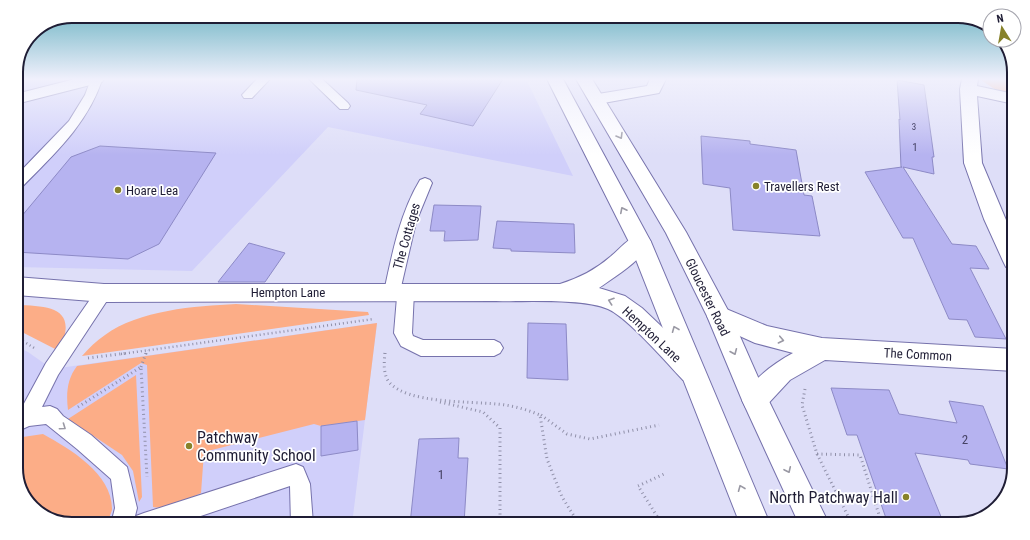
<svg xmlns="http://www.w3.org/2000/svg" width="1030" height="540" viewBox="0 0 1030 540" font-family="'Roboto Condensed',sans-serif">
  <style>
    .built { fill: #d0cffa }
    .green { fill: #fcad87 }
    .building { fill: #b6b3f0; stroke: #8d8ac6 }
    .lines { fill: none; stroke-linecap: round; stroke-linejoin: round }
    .service-casing { stroke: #7672ac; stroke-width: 2 }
    .minor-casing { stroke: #7672ac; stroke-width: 2 }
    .primary-casing { stroke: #7672ac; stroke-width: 2 }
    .path-far1 { stroke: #9090a9; stroke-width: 2.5; stroke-dasharray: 1 3; stroke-linecap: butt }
    .path { stroke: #9090a9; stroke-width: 3; stroke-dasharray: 1 3.5; stroke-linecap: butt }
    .service { fill: #fff; fill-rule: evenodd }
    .minor { fill: #fff; fill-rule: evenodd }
    .primary { fill: #fff; fill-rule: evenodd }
    .oneway { stroke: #9a99a4 }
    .poi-dot { fill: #87822a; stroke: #fff; stroke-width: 1.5 }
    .labels { text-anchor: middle; stroke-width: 3.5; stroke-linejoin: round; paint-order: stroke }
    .far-number-label { font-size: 9px; fill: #454264 }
    .number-label { font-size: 11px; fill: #454264 }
    .poi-label { font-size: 13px; fill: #1f1d35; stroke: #fff; text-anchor: start }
    .street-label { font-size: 13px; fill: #1f1d35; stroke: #fff }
    .near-number-label { font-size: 13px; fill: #454264 }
    .near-poi-label { font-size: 16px; fill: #1f1d35; stroke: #fff; text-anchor: start }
    .rim { fill: none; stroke: #1f1d35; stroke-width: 2 }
  </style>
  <rect width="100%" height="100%" fill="#dedef8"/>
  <path class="built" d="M 16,79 L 526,79 L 573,176 L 328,127 L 192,271 L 16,267 Z
    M 377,323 L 352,524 L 72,524 L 47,518 L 26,499 L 16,472 L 16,346 L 28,352 L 52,369 Z"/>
  <path class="green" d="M 1014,79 L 1014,94 L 996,90 L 981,80 Z
    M 236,304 L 368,312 L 369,315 L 82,356 C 89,348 96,341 105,335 C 139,310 195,306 236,304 Z
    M 16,305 C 51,306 79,308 59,351 L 16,329 Z
    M 377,323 L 365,420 L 321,426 L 314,424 L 204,452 L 201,493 C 185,501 171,510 153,507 L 147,365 L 141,363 L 68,410 C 66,394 67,379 77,366 Z
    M 136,375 L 142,497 L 139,502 L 133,471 L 122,455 L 68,419 Z
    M 43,434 C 70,449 113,474 112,510 C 111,514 108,520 106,524 C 64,524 25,523 16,472 C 14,461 16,449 16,438 Z"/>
  <path class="building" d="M 357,79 L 503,79 L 473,126 L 420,114 L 427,105 L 356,90 Z
    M 897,80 L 924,85 L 934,157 L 932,157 L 934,174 L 903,167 L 952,244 L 976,246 L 989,269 L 970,268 L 1006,339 L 975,337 L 967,320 L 949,319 L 913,238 L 903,238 L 865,172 L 902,167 L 901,167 L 899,119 L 900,120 Z
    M 701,136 L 750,141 L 750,144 L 796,150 L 804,195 L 812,196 L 820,236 L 733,230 L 730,188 L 703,184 Z
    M 100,146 L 216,153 L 159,244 L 128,259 L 16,252 L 16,223 L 71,157 Z
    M 434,205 L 481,206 L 478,240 L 444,241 L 445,231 L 430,231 Z
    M 497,221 L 574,224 L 575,253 L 511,251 L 511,249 L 493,248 Z
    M 249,243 L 285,253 L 265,282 L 218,282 Z
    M 528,323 L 566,324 L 568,380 L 527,378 Z
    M 831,388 L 889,390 L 899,414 L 957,423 L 949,401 L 983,406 L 1008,469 L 970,464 L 968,460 L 915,453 L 944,524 L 888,524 L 857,435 L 847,435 Z
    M 357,421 L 358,450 L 321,456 L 321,426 Z
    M 459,438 L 458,458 L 468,458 L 464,524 L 410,524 L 419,439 Z"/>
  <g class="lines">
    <defs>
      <path id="service" d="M 91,79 L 102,80 C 87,125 53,155 21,188 L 16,190 L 16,176 L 69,121 L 85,95 Z
        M 257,79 L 270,79 L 252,98 L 244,98 L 242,95 Z
        M 309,79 L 322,79 L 348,103 L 350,106 L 348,109 L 340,109 Z
        M 425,178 L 430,180 L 432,183 L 416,222 L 401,287 L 406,285 L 412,287 L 414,292 L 412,333 L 413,336 L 423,340 L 494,340 L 500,343 L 503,348 L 500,353 L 494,356 L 421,356 L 401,346 L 394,333 L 397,297 L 392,299 L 386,297 L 384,292 C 392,254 400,213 420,180 Z
        M 104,286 L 110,288 L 112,293 L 58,375 L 42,407 L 50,406 L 57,409 L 63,416 L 91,435 L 127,467 L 137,508 L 133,524 L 111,524 L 115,508 L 111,479 L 77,449 L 46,424 L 29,426 L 16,432 L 16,413 L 20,411 L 46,363 L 98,288 Z
        M 296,464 L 303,467 L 310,484 L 313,524 L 291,524 L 290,486 L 177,524 L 133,524 L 136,516 L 144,513 Z"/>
      <path id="minor" d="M 75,79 L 104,79 L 102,82 L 16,104 L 16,94 Z
        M 650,79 L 666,79 L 659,93 L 598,104 L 592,103 L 590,99 L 592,95 L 598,94 L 647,86 Z
        M 962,79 L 978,79 L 977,86 L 1014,94 L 1014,104 L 977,96 L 982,163 L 1014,239 L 1014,269 L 1006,267 L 1003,261 L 984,219 L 964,163 L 960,89 Z
        M 640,234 L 647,236 L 651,242 C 640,262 617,275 599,288 L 625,296 L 642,308 L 701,364 L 705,372 L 701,380 L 692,383 L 683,380 C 666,362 628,318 608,309 C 582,298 526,302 496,301 L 104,302 L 16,295 L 16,277 L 104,284 L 560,284 C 579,278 595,270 610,257 C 620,249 628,238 640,234 Z
        M 719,306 L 767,326 L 822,338 L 1014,349 L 1014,371 L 825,360 L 790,380 L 764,408 L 755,412 L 746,408 L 742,400 C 752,379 773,364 793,353 L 755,343 L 711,323 L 707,316 L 711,309 Z"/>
      <path id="primary" d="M 547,79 L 563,79 L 651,242 L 770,524 L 740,524 L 629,242 Z
        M 576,79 L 592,79 L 686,232 L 731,316 L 765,393 L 829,524 L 799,524 L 742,400 L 707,316 L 666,233 Z"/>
    </defs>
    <use href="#service" class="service-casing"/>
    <use href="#minor" class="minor-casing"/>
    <use href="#primary" class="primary-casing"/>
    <path class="path-far1" d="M 16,337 L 36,349
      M 121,354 L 374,319
      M 146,354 L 147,350
      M 385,354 L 385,351"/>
    <path class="path" d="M 385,353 C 384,362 383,374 389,382 C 407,404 470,401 496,404 C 511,405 525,409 540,415 L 547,459 L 562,497 L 579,524
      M 88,358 L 128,353
      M 141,367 L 146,353
      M 805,389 L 802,405 L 817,454 L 852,524
      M 440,402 L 483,412 L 500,428 L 500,524
      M 78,407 L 141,367 L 147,477
      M 541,415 L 567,434 L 590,439 L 659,425
      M 817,454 L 860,455 L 882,524
      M 662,524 L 638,486 L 664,474"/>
    <use href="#service" class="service"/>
    <use href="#minor" class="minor"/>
    <use href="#primary" class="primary"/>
  </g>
  <defs><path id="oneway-chevron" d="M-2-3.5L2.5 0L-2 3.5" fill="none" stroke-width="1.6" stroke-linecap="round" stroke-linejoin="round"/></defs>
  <g class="oneway">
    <use href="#oneway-chevron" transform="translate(620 136) rotate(59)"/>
    <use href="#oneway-chevron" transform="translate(623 210) rotate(-117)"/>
    <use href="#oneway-chevron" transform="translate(611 301) rotate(-161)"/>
    <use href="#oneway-chevron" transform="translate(675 329) rotate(-112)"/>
    <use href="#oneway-chevron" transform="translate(781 340) rotate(12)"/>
    <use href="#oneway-chevron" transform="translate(734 352) rotate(67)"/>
    <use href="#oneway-chevron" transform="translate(63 427) rotate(35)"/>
    <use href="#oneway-chevron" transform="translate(788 470) rotate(65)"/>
    <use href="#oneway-chevron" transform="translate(741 488) rotate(-112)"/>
  </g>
  <linearGradient id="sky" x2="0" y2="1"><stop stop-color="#63afbf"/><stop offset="0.51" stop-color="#f0f0fc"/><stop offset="1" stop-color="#f0f0fc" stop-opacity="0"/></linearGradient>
  <rect width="1030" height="155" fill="url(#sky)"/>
  <g class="poi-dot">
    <circle cx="756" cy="186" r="4"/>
    <circle cx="118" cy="190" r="4"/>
    <circle cx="189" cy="446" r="4"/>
    <circle cx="906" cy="497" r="4"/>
  </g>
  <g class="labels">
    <g class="far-number-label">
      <text x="914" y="130">3</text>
    </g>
    <g class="number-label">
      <text x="915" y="151">1</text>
    </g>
    <g class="poi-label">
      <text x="764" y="191">Travellers Rest</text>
      <text x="126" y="195">Hoare Lea</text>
    </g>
    <g class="street-label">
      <text transform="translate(406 236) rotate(-74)" y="5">The Cottages</text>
      <text x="288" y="297">Hempton Lane</text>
      <text transform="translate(708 297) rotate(64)" y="5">Gloucester Road</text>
      <text transform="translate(652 334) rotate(43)" y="5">Hempton Lane</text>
      <text transform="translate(918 354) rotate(3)" y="5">The Common</text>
    </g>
    <g class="near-number-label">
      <text x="965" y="444">2</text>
      <text x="441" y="479">1</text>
    </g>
    <g class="near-poi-label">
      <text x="197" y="443">Patchway<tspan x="197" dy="18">Community School</tspan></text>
      <text x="898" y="503" text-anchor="end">North Patchway Hall</text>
    </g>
  </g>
  <path d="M0 0H1030V540H0ZM72 23H958A49 49 0 0 1 1007 72V468A49 49 0 0 1 958 517H72A49 49 0 0 1 23 468V72A49 49 0 0 1 72 23Z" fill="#fff" fill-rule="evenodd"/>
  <path class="rim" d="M72 23H958A49 49 0 0 1 1007 72V468A49 49 0 0 1 958 517H72A49 49 0 0 1 23 468V72A49 49 0 0 1 72 23Z"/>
  <g transform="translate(1002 28) rotate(349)"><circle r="19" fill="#ffffff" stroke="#a5a5ae"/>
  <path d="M0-3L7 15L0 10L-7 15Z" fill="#87822a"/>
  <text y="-6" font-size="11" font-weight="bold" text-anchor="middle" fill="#1f1d35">N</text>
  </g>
</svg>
